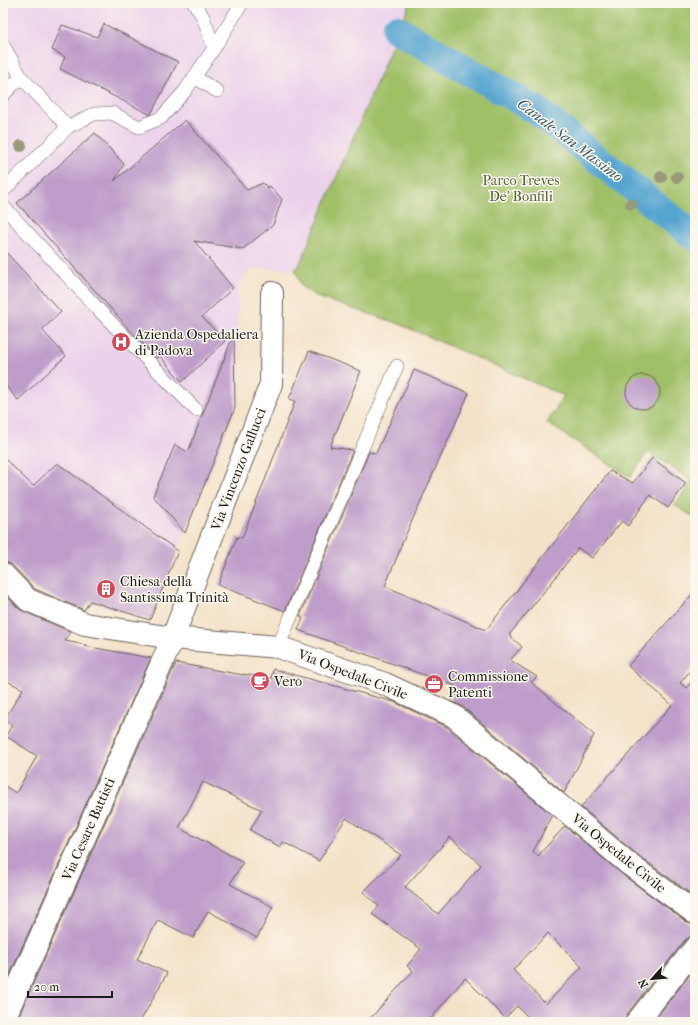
<svg xmlns="http://www.w3.org/2000/svg" width="698" height="1025" viewBox="0 0 698 1025" font-family="'IM FELL French Canon',serif">
  <style>
    .built { fill: #ecd1eb }
    .green { fill: #a0c068; stroke: #5e6e42 }
    .lines { fill: none; stroke-linecap: round; stroke-linejoin: round }
    .canal { stroke: #57a5d0; stroke-width: 29 }
    .building { fill: #bf9dcb; fill-rule: evenodd }
    .lane-casing { stroke: #686158; stroke-width: 14 }
    .street-casing { stroke: #686158; stroke-width: 24 }
    .lane { stroke: #fff; stroke-width: 13 }
    .street { stroke: #fff; stroke-width: 22 }
    .tree { fill: #9a997a }
    .labels { text-anchor: middle; stroke-width: 3; stroke-linejoin: round; paint-order: stroke }
    .park-label { font-size: 14px; fill: #515e3a; stroke: #fbf7ec }
    .poi-label { font-size: 14px; fill: #1c1c1c; stroke: #fbf7ec; text-anchor: start }
    .street-label { font-size: 14px; fill: #1c1c1c; stroke: #fbf7ec }
    .water-label { font-size: 15px; font-style: italic; fill: #375a6d; stroke: #fbf7ec }
  </style>
  <rect width="100%" height="100%" fill="#fbf7ec"/>
  <filter id="ink" filterUnits="userSpaceOnUse"><feTurbulence type="fractalNoise" baseFrequency=".025" numOctaves="2"/><feDisplacementMap in="SourceGraphic" scale="8" xChannelSelector="R" yChannelSelector="G"/><feConvolveMatrix kernelMatrix="1 2 1 2 8 2 1 2 1" color-interpolation-filters="sRGB"/></filter>
  <filter id="wash" filterUnits="userSpaceOnUse"><feTurbulence type="fractalNoise" baseFrequency=".012" numOctaves="4" result="noise"/><feDisplacementMap in="SourceGraphic" scale="16" xChannelSelector="R" yChannelSelector="G"/><feGaussianBlur stdDeviation="0.9" result="paint"/><feColorMatrix in="noise" values="0 0 0 0 0 0 0 0 0 0 0 0 0 0 0 0 0 1.4 0 .05"/><feComposite in="paint" operator="in"/></filter>
  <g filter="url(#wash)">
    <rect width="100%" height="100%" fill="#f4e2c8"/>
    <path class="built" d="M 3,3 L 410,3 L 298,268 L 294,269 L 253,268 L 238,286 L 239,398 L 151,617 L 146,619 L 60,592 L 55,600 L 8,563 L 3,559 Z"/>
    <path class="green" d="M 410,3 L 695,3 L 695,518 L 675,505 L 692,481 L 648,452 L 630,477 L 547,423 L 564,396 L 397,323 L 317,297 L 302,287 L 295,269 L 298,268 Z"/>
    <g class="lines">
      <path class="canal" d="M 396,29 L 536,110 L 695,237"/>
    </g>
    <g id="blocks">
      <path class="building" d="M 104,24 L 178,62 L 151,114 L 149,114 L 60,69 L 65,57 L 52,50 L 62,25 L 97,37 Z
        M 185,120 L 247,190 L 263,183 L 268,188 L 270,186 L 282,199 L 273,225 L 243,249 L 194,241 L 233,288 L 202,317 L 225,341 L 182,382 L 160,356 L 157,359 L 129,329 L 17,203 L 95,133 L 124,164 L 114,181 Z
        M 3,249 L 61,312 L 42,330 L 66,356 L 18,400 L 3,383 Z
        M 233,336 L 234,336 L 235,408 L 185,533 L 153,496 L 175,445 L 188,452 Z
        M 309,351 L 361,371 L 330,447 L 353,450 L 285,611 L 218,585 L 237,537 L 242,538 L 265,480 L 295,401 L 289,399 Z
        M 414,370 L 469,393 L 399,550 L 400,550 L 385,586 L 486,630 L 610,471 L 633,483 L 652,458 L 686,483 L 668,508 L 650,495 L 628,526 L 622,521 L 592,558 L 578,548 L 552,582 L 509,635 L 522,647 L 510,660 L 537,677 L 531,682 L 594,735 L 564,793 L 462,706 L 450,701 L 455,686 L 298,630 L 303,618 L 300,616 L 369,452 L 376,453 Z
        M626 392a17 17 0 1 1 34 0a17 17 0 1 1-34 0Z
        M 3,457 L 33,486 L 57,463 L 178,551 L 150,620 L 90,601 L 84,610 L 35,589 L 12,565 L 7,562 L 3,562 Z
        M 695,591 L 695,665 L 680,683 L 686,688 L 695,678 L 695,897 L 638,855 L 581,807 L 672,705 L 628,666 Z
        M 3,592 L 19,609 L 23,611 L 71,632 L 65,641 L 86,645 L 84,646 L 151,658 L 3,990 L 3,785 L 16,793 L 37,756 L 6,736 L 12,725 L 4,720 L 23,689 L 3,679 Z
        M 176,663 L 243,675 L 243,674 L 271,679 L 273,669 L 394,702 L 447,727 L 552,815 L 533,852 L 538,856 L 565,826 L 623,875 L 688,923 L 695,925 L 695,936 L 690,937 L 685,940 L 627,1014 L 625,1022 L 529,1022 L 531,1020 L 517,1006 L 505,1018 L 465,978 L 428,1022 L 367,1022 L 413,971 L 407,966 L 421,949 L 372,914 L 379,906 L 363,892 L 401,855 L 346,818 L 319,861 L 283,842 L 280,847 L 250,830 L 262,810 L 203,782 L 179,828 L 243,862 L 230,884 L 273,907 L 257,938 L 208,911 L 193,938 L 158,920 L 137,959 L 167,973 L 140,1022 L 16,1022 ZM 450,837 L 481,865 L 438,914 L 405,887 ZM 548,933 L 582,967 L 546,1004 L 513,970 Z
        M 695,968 L 695,1022 L 653,1022 Z"/>
    </g>
  </g>
  <g filter="url(#ink)">
    <use href="#blocks" fill-opacity="0" stroke="#686158" stroke-width="1"/>
    <g class="lines">
      <defs>
        <path id="lane" d="M 194,3 L 203,17 L 214,48
          M 3,45 L 21,77 L 68,127
          M 194,77 L 217,91
          M 3,95 L 21,77
          M 3,191 L 68,127 L 94,114 L 112,113 L 139,127 L 161,118 L 185,91 L 214,48 L 242,3
          M 3,206 L 95,306 L 196,410
          M 278,647 L 397,366"/>
        <path id="street" d="M 3,574 L 28,600 L 85,624 L 172,638 L 278,647 L 385,684 L 454,716 L 630,865 L 695,913
          M 3,1021 L 169,647 L 271,384 L 272,293
          M 637,1022 L 695,948"/>
      </defs>
      <use href="#lane" class="lane-casing"/>
      <use href="#street" class="street-casing"/>
      <use href="#lane" class="lane"/>
      <use href="#street" class="street"/>
    </g>
    <g class="tree">
      <circle cx="21" cy="146" r="6"/>
      <circle cx="661" cy="177" r="6"/>
      <circle cx="677" cy="177" r="6"/>
      <circle cx="631" cy="204" r="6"/>
    </g>
  </g>
  <defs>
    <symbol id="hospital-disc" viewBox="-11 -11 22 22"><circle r="9.5" fill="#d1495b" stroke="#fbf7ec"/><path d="M-5-5h3v3.5h4V-5h3V5h-3V1.5h-4V5h-3Z" fill="#fff"/></symbol>
    <symbol id="building-disc" viewBox="-11 -11 22 22"><circle r="9.5" fill="#d1495b" stroke="#fbf7ec"/><path d="M-4-6H4V6H1V3H-1V6H-4ZM-2.5-4.3h1.7v1.8h-1.7ZM.8-4.3h1.7v1.8H.8ZM-2.5-1h1.7V.8h-1.7ZM.8-1h1.7V.8H.8Z" fill="#fff"/></symbol>
    <symbol id="cafe-disc" viewBox="-11 -11 22 22"><circle r="9.5" fill="#d1495b" stroke="#fbf7ec"/><path d="M-5.5-4.5H6V0H3Q3 3.5 0 3.5H-2.5Q-5.5 3.5-5.5 0ZM3-3.2v2h1.7v-2ZM-6 4.5H4V6H-6Z" fill="#fff"/></symbol>
    <symbol id="office-disc" viewBox="-11 -11 22 22"><circle r="9.5" fill="#d1495b" stroke="#fbf7ec"/><path d="M-6-3h4V-5.5h4V-3h4V5H-6ZM-1-4.5V-3h2v-1.5ZM-6 0V1H6V0Z" fill="#fff"/></symbol>
  </defs>
  <g fill-rule="evenodd">
    <use href="#hospital-disc" x="110" y="331" width="22" height="22"/>
    <use href="#building-disc" x="95" y="578" width="22" height="22"/>
    <use href="#cafe-disc" x="249" y="670" width="22" height="22"/>
    <use href="#office-disc" x="423" y="673" width="22" height="22"/>
  </g>
  <g class="labels">
    <g class="park-label">
      <text x="521" y="185">Parco Treves<tspan x="521" dy="16">De' Bonfili</tspan></text>
    </g>
    <g class="poi-label">
      <text x="135" y="339">Azienda Ospedaliera<tspan x="135" dy="16">di Padova</tspan></text>
      <text x="120" y="586">Chiesa della<tspan x="120" dy="16">Santissima Trinità</tspan></text>
      <text x="448" y="681">Commissione<tspan x="448" dy="16">Patenti</tspan></text>
      <text x="274" y="686">Vero</text>
    </g>
    <g class="street-label">
      <text transform="translate(238 469) rotate(-69)" y="5">Via Vincenzo Gallucci</text>
      <text transform="translate(353 674) rotate(21)" y="5">Via Ospedale Civile</text>
      <text transform="translate(88 829) rotate(-66)" y="5">Via Cesare Battisti</text>
      <text transform="translate(619 853) rotate(39)" y="5">Via Ospedale Civile</text>
    </g>
    <g class="water-label">
      <text transform="translate(570 140) rotate(37)" y="5">Canale San Massimo</text>
    </g>
  </g>
  <rect width="698" height="1025" fill="none" stroke="#fbf7ec" stroke-width="16"/>
  <g transform="translate(652 979) rotate(243)" stroke="#fbf7ec" stroke-width="3" paint-order="stroke">
  <path d="M0-3L7 15L0 10L-7 15Z" fill="#1c1c1c"/>
  <text y="-6" font-size="11" font-weight="bold" text-anchor="middle" fill="#1c1c1c">N</text>
  </g>
  <path d="M28 991v6h84v-6" fill="none" stroke="#1c1c1c" stroke-width="2"/>
  <text x="34" y="991" font-size="12" fill="#1c1c1c" stroke="#fbf7ec" stroke-width="3" paint-order="stroke">20 m</text>
</svg>
